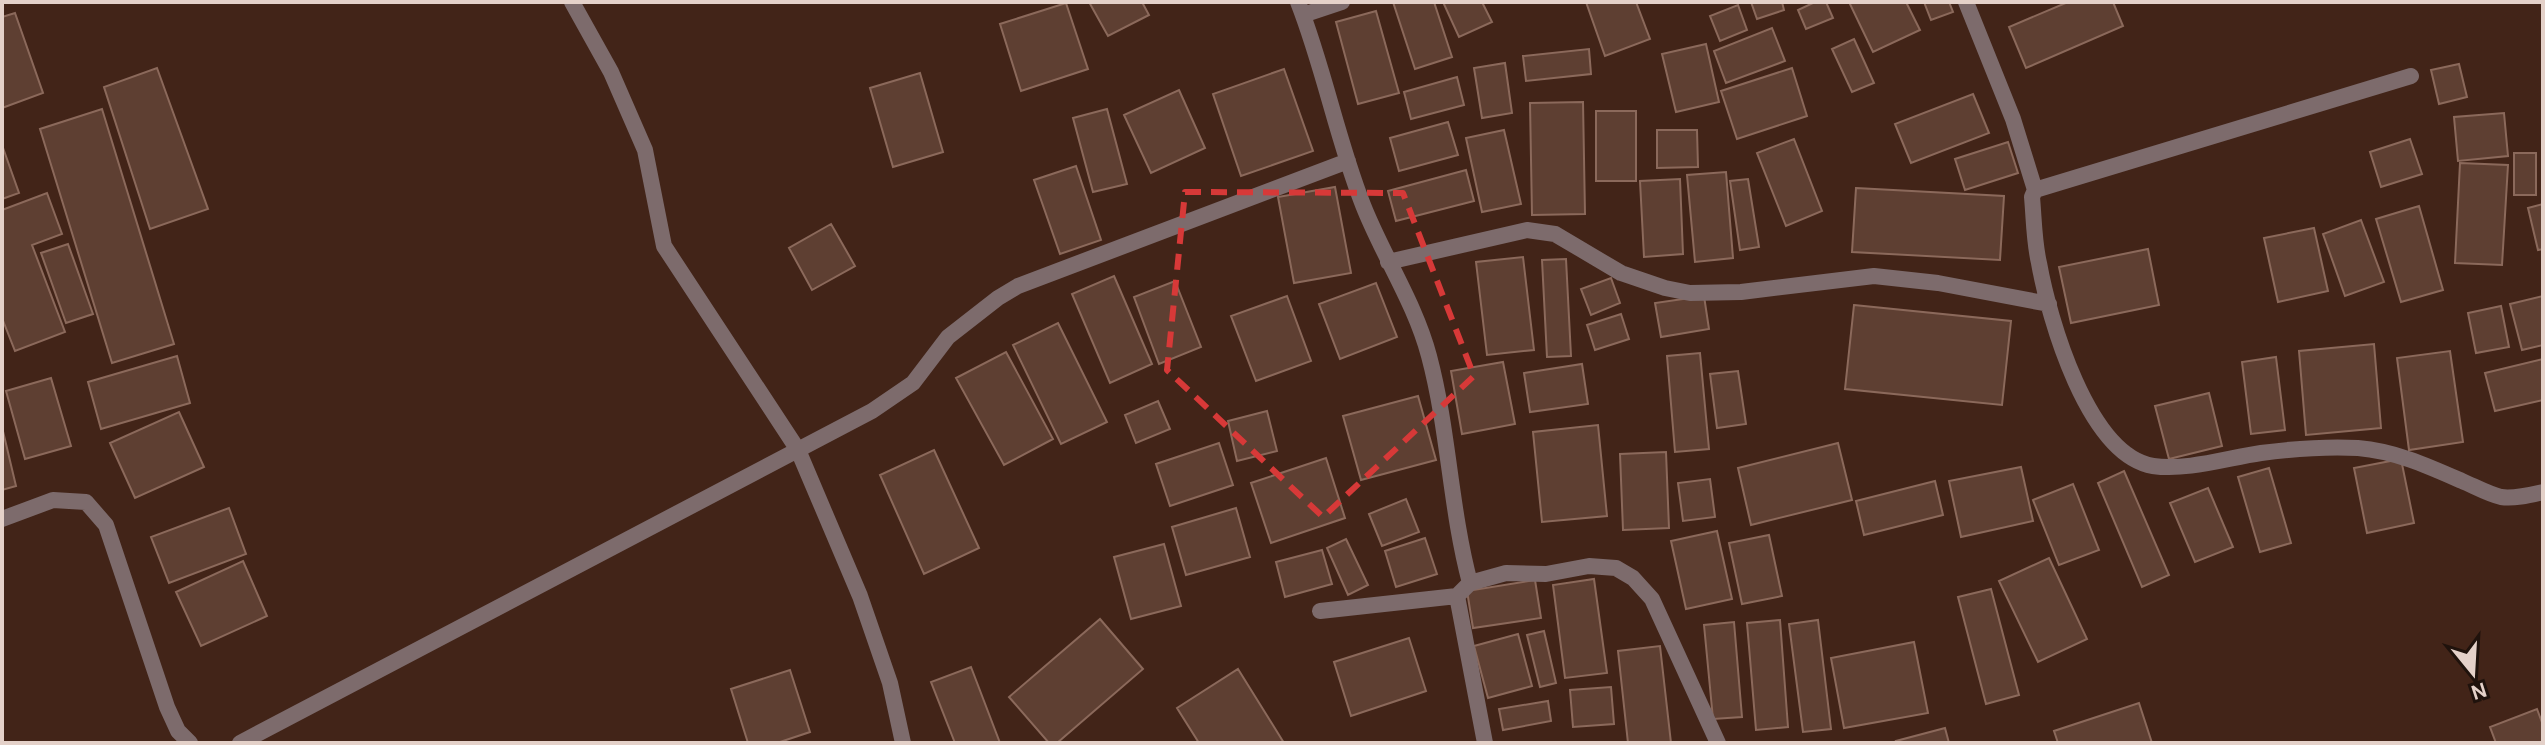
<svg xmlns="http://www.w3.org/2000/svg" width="2545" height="745" viewBox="0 0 2545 745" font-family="Karla,sans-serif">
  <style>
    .building { fill: #5e3f32; stroke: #8b695b; stroke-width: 2 }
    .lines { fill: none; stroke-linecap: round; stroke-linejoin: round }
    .minor { stroke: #7d6b6c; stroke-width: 16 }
    .marked { fill: none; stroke: #d73938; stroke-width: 6; stroke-dasharray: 16 10; stroke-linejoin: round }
  </style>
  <rect width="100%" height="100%" fill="#422418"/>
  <path class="building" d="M 1089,2 L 1142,2 L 1149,15 L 1108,36 Z
    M 1393,2 L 1434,2 L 1452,57 L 1415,69 Z
    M 1443,2 L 1482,2 L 1492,22 L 1459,37 Z
    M 1586,2 L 1636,2 L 1650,39 L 1605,56 Z
    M 1751,2 L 1782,2 L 1784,10 L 1757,19 Z
    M 1815,2 L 1826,2 L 1833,18 L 1806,29 L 1798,10 Z
    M 1849,2 L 1906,2 L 1920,30 L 1873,52 Z
    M 1924,2 L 1949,2 L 1953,12 L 1931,20 Z
    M 2068,2 L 2113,2 L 2123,26 L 2026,68 L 2009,27 Z
    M 1066,3 L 1088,69 L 1021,91 L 1000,24 Z
    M 1738,5 L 1747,30 L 1720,41 L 1710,16 Z
    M 1376,11 L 1399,93 L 1358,104 L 1336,22 Z
    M 15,13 L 43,93 L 2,108 L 2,17 Z
    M 1772,28 L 1785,61 L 1726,83 L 1714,51 Z
    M 1854,39 L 1874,83 L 1852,92 L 1832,49 Z
    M 1706,44 L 1719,102 L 1676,112 L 1662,54 Z
    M 1589,49 L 1591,74 L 1526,81 L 1523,56 Z
    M 1505,63 L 1512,113 L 1482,118 L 1474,68 Z
    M 2459,64 L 2467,97 L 2439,104 L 2431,70 Z
    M 157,68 L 208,209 L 150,229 L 104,87 Z
    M 1792,68 L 1807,116 L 1737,139 L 1721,91 Z
    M 1284,69 L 1313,151 L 1241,176 L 1213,94 Z
    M 920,73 L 943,152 L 893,167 L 870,88 Z
    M 1457,77 L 1464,105 L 1411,119 L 1404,92 Z
    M 1179,90 L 1205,148 L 1151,173 L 1124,115 Z
    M 1973,94 L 1989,133 L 1911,163 L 1895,124 Z
    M 1583,102 L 1585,214 L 1532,215 L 1530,103 Z
    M 102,109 L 174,344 L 112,363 L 40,129 Z
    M 1107,109 L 1127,184 L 1093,192 L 1073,118 Z
    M 1596,111 L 1636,111 L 1636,181 L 1596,181 Z
    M 2504,113 L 2508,156 L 2458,161 L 2454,117 Z
    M 1448,122 L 1458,155 L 1399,171 L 1390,138 Z
    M 1504,130 L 1521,204 L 1482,212 L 1466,138 Z
    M 1657,130 L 1697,130 L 1698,167 L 1657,168 Z
    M 1794,139 L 1822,211 L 1786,226 L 1757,153 Z
    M 2410,139 L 2422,174 L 2381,187 L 2370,152 Z
    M 2008,142 L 2018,173 L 1965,190 L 1955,159 Z
    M 2,145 L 19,193 L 2,199 Z
    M 2514,153 L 2536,153 L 2536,195 L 2514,195 Z
    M 2460,163 L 2508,165 L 2502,265 L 2455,263 Z
    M 1076,166 L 1101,240 L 1060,254 L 1034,180 Z
    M 1466,170 L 1474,201 L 1396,221 L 1388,191 Z
    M 1726,172 L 1733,258 L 1695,262 L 1687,175 Z
    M 1680,179 L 1683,254 L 1644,257 L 1640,181 Z
    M 1748,179 L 1759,247 L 1740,250 L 1730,181 Z
    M 1335,187 L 1351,273 L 1294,283 L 1278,197 Z
    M 1856,188 L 2004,196 L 2000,260 L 1852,252 Z
    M 47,193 L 62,234 L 32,245 L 65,332 L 15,351 L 2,318 L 2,210 Z
    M 2543,204 L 2543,249 L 2538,250 L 2528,208 Z
    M 2419,206 L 2443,290 L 2401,302 L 2376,219 Z
    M 2361,220 L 2384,282 L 2345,296 L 2323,234 Z
    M 831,224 L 855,266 L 812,290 L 789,248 Z
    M 2314,228 L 2328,291 L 2278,302 L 2264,238 Z
    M 68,244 L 93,314 L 66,323 L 41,253 Z
    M 2148,249 L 2159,305 L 2071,323 L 2059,267 Z
    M 1523,257 L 1534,350 L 1487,355 L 1476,262 Z
    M 1566,259 L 1571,356 L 1547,357 L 1542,260 Z
    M 1114,276 L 1152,364 L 1110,383 L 1072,294 Z
    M 1611,278 L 1620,303 L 1591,315 L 1581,289 Z
    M 1175,281 L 1201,347 L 1159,364 L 1134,297 Z
    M 1376,283 L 1397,337 L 1340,359 L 1319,304 Z
    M 1287,296 L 1311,361 L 1256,381 L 1231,316 Z
    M 1704,296 L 1709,329 L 1661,337 L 1655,303 Z
    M 2543,296 L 2543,345 L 2522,350 L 2510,304 Z
    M 1854,305 L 2011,321 L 2002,405 L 1845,389 Z
    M 2501,306 L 2509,347 L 2476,353 L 2468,313 Z
    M 1621,314 L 1629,339 L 1595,350 L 1587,325 Z
    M 1058,323 L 1107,422 L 1061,444 L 1013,345 Z
    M 2374,344 L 2381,428 L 2306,435 L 2299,351 Z
    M 2450,351 L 2463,442 L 2409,450 L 2397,358 Z
    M 1006,352 L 1053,439 L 1004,465 L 956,378 Z
    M 1700,353 L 1709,449 L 1675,452 L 1667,356 Z
    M 177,356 L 190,403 L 101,429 L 88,382 Z
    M 2276,357 L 2285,430 L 2251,434 L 2242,362 Z
    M 2543,359 L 2543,400 L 2495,411 L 2485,373 Z
    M 1503,362 L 1515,424 L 1462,434 L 1451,371 Z
    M 1582,364 L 1588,404 L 1530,412 L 1524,373 Z
    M 1738,371 L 1746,424 L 1717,428 L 1710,374 Z
    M 51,378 L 71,446 L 25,459 L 6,391 Z
    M 2209,393 L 2222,446 L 2169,459 L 2155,406 Z
    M 1418,396 L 1436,460 L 1361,480 L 1343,416 Z
    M 1158,401 L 1170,429 L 1136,443 L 1125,415 Z
    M 1267,411 L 1277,451 L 1237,461 L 1228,421 Z
    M 179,412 L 204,467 L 135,498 L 110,443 Z
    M 1598,425 L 1607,516 L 1542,522 L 1533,432 Z
    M 2,427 L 16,486 L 2,490 Z
    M 1219,443 L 1233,485 L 1170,506 L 1156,464 Z
    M 1838,443 L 1852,500 L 1751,525 L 1738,468 Z
    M 934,450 L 979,548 L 924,574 L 880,475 Z
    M 1666,452 L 1669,528 L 1623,530 L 1620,454 Z
    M 1326,458 L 1345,518 L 1271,543 L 1251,483 Z
    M 2401,459 L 2414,523 L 2367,533 L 2354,468 Z
    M 2021,467 L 2033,521 L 1961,537 L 1949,481 Z
    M 2269,468 L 2291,543 L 2260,552 L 2238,477 Z
    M 2124,471 L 2169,575 L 2142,587 L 2098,483 Z
    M 1710,479 L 1715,517 L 1683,521 L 1678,483 Z
    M 1935,481 L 1943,515 L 1864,535 L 1856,501 Z
    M 2073,484 L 2099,550 L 2059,565 L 2033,500 Z
    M 2208,488 L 2233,547 L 2195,562 L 2170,503 Z
    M 1406,499 L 1419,532 L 1382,546 L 1369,514 Z
    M 229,508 L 246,554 L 169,583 L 151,537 Z
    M 1236,508 L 1250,557 L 1186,575 L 1172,527 Z
    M 1717,531 L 1732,599 L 1686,609 L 1671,541 Z
    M 1769,535 L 1782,596 L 1742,604 L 1729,543 Z
    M 1425,538 L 1437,574 L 1396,587 L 1385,551 Z
    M 1346,539 L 1368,585 L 1348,595 L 1327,548 Z
    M 1164,544 L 1181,606 L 1131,619 L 1114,557 Z
    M 1322,550 L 1332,584 L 1285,597 L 1276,562 Z
    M 2049,558 L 2087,639 L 2038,662 L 1999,581 Z
    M 243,561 L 267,616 L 201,646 L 176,592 Z
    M 1594,579 L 1607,673 L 1565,678 L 1553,585 Z
    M 1535,580 L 1541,618 L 1473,628 L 1467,591 Z
    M 1991,589 L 2019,695 L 1986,704 L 1958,597 Z
    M 1100,619 L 1143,669 L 1057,743 L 1049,743 L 1009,697 Z
    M 1780,620 L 1788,727 L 1756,730 L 1747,623 Z
    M 1818,620 L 1831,729 L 1803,732 L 1789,624 Z
    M 1734,622 L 1742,717 L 1713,719 L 1704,625 Z
    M 1544,631 L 1556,683 L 1540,687 L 1527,635 Z
    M 1518,634 L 1532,686 L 1488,698 L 1474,646 Z
    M 1409,638 L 1426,691 L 1351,716 L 1334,662 Z
    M 1914,642 L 1928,713 L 1844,728 L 1831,658 Z
    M 1660,646 L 1671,743 L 1628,743 L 1618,651 Z
    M 971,667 L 1000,743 L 955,743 L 931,682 Z
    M 1238,669 L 1284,743 L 1199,743 L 1177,708 Z
    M 790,670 L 810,732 L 777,743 L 748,743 L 731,689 Z
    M 1611,687 L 1614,724 L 1573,727 L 1570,690 Z
    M 1548,701 L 1551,721 L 1503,730 L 1499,709 Z
    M 2139,703 L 2152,743 L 2058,743 L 2054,731 Z
    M 2537,709 L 2543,725 L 2543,743 L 2496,743 L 2490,727 Z
    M 1945,728 L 1949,743 L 1897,743 L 1896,741 Z"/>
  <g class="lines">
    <path class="minor" d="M 572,2 L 611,72 L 645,150 L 664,246 L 798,450 L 860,596 L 890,683 L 903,743
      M 1298,2 C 1324,68 1337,139 1363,205 C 1383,256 1415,303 1429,356 C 1449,431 1450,508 1470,583 L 1506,573 L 1546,574 L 1589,566 L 1616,568 L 1633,578 L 1652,599 L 1718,743
      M 1966,2 L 2013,119 L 2035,190 L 2032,197 C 2034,219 2034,242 2039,263 C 2049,319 2088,455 2153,466 C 2187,471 2227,458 2261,453 C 2292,449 2326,446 2358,448 C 2395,451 2428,466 2462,481 C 2474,486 2488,494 2501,497 C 2514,499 2530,495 2543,492
      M 1303,15 L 1342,2
      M 2035,190 L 2411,76
      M 1388,262 L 1527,230 L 1555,234 L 1621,273 L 1665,288 L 1690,293 L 1741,292 L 1874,276 L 1938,283 L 2049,304
      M 2,519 L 53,500 L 86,502 L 106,525 L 167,707 L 178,731 L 190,743
      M 1457,596 L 1485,743
      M 1320,611 L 1457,596 L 1470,583
      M 240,743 L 872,411 L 913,383 L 948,337 L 998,298 L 1018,286 L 1348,161"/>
  </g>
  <path class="marked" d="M 1185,192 L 1403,193 L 1474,376 L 1323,517 L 1167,370 Z"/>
  <rect width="2545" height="745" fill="none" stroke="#e4d1c9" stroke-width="8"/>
  <g transform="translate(2473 673) rotate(162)" stroke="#1f120c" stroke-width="6" paint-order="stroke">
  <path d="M0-6L14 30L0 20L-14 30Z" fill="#e4d1c9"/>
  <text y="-12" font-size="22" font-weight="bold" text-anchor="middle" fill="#e4d1c9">N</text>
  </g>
</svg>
